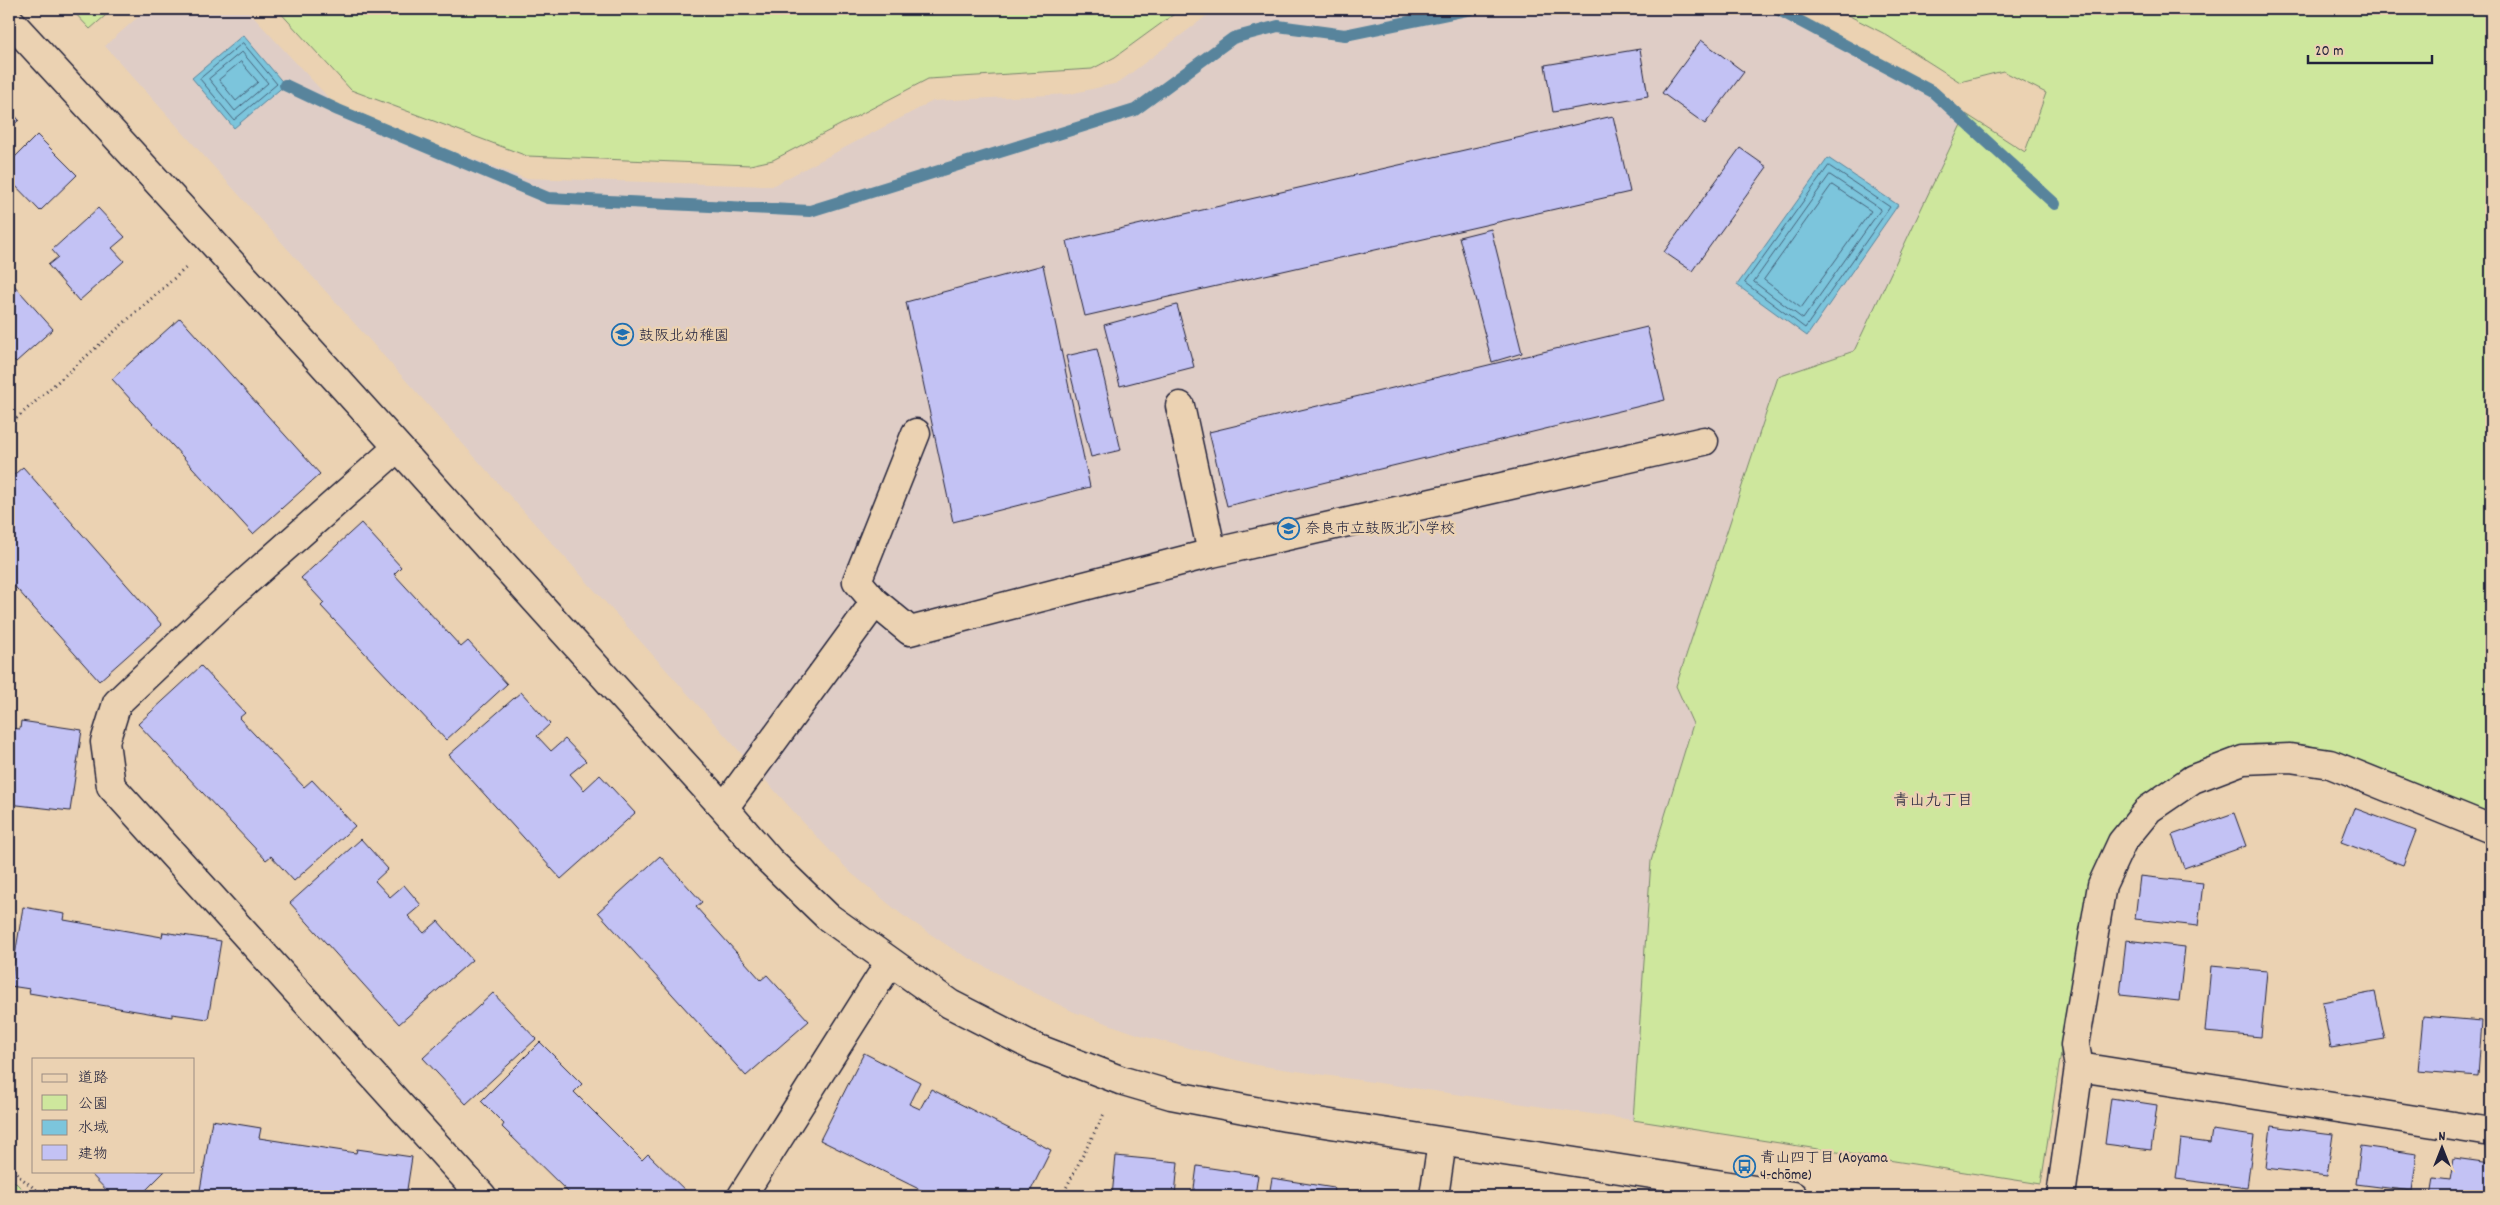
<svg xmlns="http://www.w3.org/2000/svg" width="2500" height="1205" viewBox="0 0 2500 1205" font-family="Dekko,'Klee One',sans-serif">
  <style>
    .built { fill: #dfcdc6 }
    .green { fill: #cee79d; stroke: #78846c }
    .water { fill: #7cc5dc; stroke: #58849c }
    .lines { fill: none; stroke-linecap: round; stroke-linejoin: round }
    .shore { stroke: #46637b; stroke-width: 1 }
    .stream { stroke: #58849c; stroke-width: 12 }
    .building { fill: #c3c2f4; stroke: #22223b }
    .minor-casing { stroke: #22223b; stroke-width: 31 }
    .path { stroke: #22223b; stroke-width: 3; stroke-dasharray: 1 4; stroke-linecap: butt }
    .minor { stroke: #ebd2b2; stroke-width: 28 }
    .labels { text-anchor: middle; stroke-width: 5; stroke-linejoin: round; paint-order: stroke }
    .poi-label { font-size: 15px; fill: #22223b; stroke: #ebd2b2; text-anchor: start }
    .neighbourhood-label { font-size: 16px; fill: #22223b; stroke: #ebd2b2 }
  </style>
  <rect width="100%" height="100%" fill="#ebd2b2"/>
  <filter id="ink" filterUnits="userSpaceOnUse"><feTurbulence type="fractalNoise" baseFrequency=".02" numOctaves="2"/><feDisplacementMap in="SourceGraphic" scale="10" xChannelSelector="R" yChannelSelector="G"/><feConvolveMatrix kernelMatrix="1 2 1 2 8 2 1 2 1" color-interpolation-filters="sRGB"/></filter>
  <g filter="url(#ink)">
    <path class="built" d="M 147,9 L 246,9 L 338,108 L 524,178 L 772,186 L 933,101 L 1070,94 L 1118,83 L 1205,17 L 1223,9 L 1312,11 L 1787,9 L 1906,72 L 1966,114 L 1854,351 L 1778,377 L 1676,686 L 1693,724 L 1651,861 L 1633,1120 L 1256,1065 L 1146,1037 L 1074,1012 L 1021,986 L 954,950 L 901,914 L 850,872 L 803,822 L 105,46 Z"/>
    <path class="green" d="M 71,9 L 113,9 L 90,29 Z
      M 277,9 L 1181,9 L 1115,57 L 1092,69 L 928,79 L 773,160 L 750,165 L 527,156 L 351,90 Z
      M 1836,9 L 2491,9 L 2491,817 L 2342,753 L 2307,745 L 2254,744 L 2183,767 L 2129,812 L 2100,854 L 2095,868 L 2081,922 L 2041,1184 L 1633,1120 L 1651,861 L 1693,724 L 1676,686 L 1778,377 L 1854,351 L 1966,114 L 2025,152 L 2046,93 L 2003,71 L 1960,82 L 1883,33 Z
      M 9,1175 L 10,1177 L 29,1196 L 9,1196 Z"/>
    <path class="water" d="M 243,35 L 285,85 L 234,128 L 192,78 Z
      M 1828,158 L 1898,205 L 1807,336 L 1737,285 Z"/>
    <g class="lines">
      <path class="shore" d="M 243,43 L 277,84 L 234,120 L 200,79 Z
        M 242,52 L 268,83 L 235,111 L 209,79 Z
        M 241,62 L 258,82 L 236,101 L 219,80 Z
        M 1829,166 L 1890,207 L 1805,328 L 1745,283 Z
        M 1830,175 L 1881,209 L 1803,319 L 1754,282 Z
        M 1832,185 L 1871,211 L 1801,308 L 1764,280 Z"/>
      <path class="stream" d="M 1777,9 L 1933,92 L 2055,204
        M 285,85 L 338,110 L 548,198 L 810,211 L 1135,110 L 1233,38 L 1278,26 L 1345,35 L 1471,9"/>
    </g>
    <path class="building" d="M 1701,40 L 1744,72 L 1705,124 L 1662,93 Z
      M 1640,49 L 1648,96 L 1553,112 L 1545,65 Z
      M 9,109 L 19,120 L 9,129 Z
      M 1613,116 L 1630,192 L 1085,316 L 1067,241 Z
      M 37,135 L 77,175 L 40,211 L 9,179 L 9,163 Z
      M 1740,148 L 1767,167 L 1692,271 L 1664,252 Z
      M 98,208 L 125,237 L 112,248 L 124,261 L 79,301 L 48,265 L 58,257 L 52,250 Z
      M 1491,229 L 1522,353 L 1492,362 L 1459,237 Z
      M 1043,265 L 1090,487 L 953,522 L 906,302 Z
      M 12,283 L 53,329 L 16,362 L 9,355 L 9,286 Z
      M 1177,305 L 1194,367 L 1120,386 L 1104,325 Z
      M 180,318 L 320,474 L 253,534 L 112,379 Z
      M 1647,327 L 1665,400 L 1227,506 L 1209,432 Z
      M 1097,349 L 1121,450 L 1091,457 L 1066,356 Z
      M 23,467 L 162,625 L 99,681 L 9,580 L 9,479 Z
      M 361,523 L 401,567 L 394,574 L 461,647 L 468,641 L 507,684 L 446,740 L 321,606 L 324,603 L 301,578 Z
      M 201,666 L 245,713 L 239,718 L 304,787 L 312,780 L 355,826 L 294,881 L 271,856 L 266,860 L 138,724 Z
      M 521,692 L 550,724 L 537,736 L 551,751 L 565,739 L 586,761 L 570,774 L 584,790 L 600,775 L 635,813 L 561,879 L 449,755 Z
      M 21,721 L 82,730 L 70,811 L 9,804 L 9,728 L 20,729 Z
      M 2354,808 L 2416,831 L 2403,865 L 2341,842 Z
      M 2234,813 L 2246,846 L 2184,868 L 2172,835 Z
      M 361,839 L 388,869 L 375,881 L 390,897 L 404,885 L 421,905 L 408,916 L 424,933 L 438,921 L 472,960 L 399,1024 L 290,903 Z
      M 660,856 L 702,902 L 696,907 L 761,980 L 767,975 L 809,1021 L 746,1076 L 598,912 Z
      M 2140,876 L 2203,883 L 2198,926 L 2135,919 Z
      M 23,907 L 65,914 L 64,920 L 162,937 L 163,932 L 221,941 L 208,1019 L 172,1014 L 172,1017 L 29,993 L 30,989 L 10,986 Z
      M 2126,940 L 2185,947 L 2179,1001 L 2120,995 Z
      M 2211,966 L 2267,971 L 2261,1037 L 2205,1032 Z
      M 2375,992 L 2385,1039 L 2331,1048 L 2322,1002 Z
      M 493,993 L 536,1039 L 466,1104 L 423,1058 Z
      M 2423,1016 L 2482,1021 L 2478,1076 L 2418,1071 Z
      M 540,1042 L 582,1084 L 574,1092 L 642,1160 L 648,1154 L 691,1196 L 572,1196 L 502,1127 L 504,1124 L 481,1101 Z
      M 864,1053 L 920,1082 L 909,1104 L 920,1109 L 931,1089 L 1051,1150 L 1028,1196 L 933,1196 L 820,1140 Z
      M 2111,1098 L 2157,1105 L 2151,1150 L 2105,1144 Z
      M 212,1120 L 261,1128 L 259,1138 L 356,1153 L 357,1149 L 412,1157 L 406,1196 L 199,1196 Z
      M 2271,1126 L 2333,1134 L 2327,1176 L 2266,1168 Z
      M 2212,1130 L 2254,1136 L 2247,1188 L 2176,1179 L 2181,1139 L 2210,1143 Z
      M 2361,1146 L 2417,1154 L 2412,1191 L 2356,1184 Z
      M 1116,1156 L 1178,1162 L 1175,1196 L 1112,1196 Z
      M 2454,1158 L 2491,1163 L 2491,1196 L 2431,1196 L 2434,1178 L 2450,1180 Z
      M 1197,1166 L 1258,1175 L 1255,1196 L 1193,1196 Z
      M 88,1171 L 165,1171 L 140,1196 L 112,1196 Z
      M 1272,1178 L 1334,1188 L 1333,1196 L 1269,1196 Z
      M 1347,1193 L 1371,1196 L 1346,1196 Z"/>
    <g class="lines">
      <defs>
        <path id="minor" d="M 9,20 C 250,280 485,546 724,808 L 769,860 L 828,917 L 950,1004 L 1036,1048 L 1120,1080 L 1171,1095 L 1286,1117 L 1793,1196
          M 1180,406 L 1212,553
          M 916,433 L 857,581 L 875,602 L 910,631 L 1212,553 L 1704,441
          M 397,448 L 229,597 L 117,703 L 105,742 L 111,786 L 482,1196
          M 724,808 L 875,602
          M 2079,1067 L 2491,1132
          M 742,1196 L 890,962
          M 1434,1196 L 1442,1142
          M 2061,1196 L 2079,1067 L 2075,1045 L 2102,885 L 2122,842 L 2149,809 L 2193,779 L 2243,760 L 2290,758 L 2330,764 L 2491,829"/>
      </defs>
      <use href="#minor" class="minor-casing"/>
      <path class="path" d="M 9,425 L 188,266
        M 9,1160 L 20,1177 L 44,1196
        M 1062,1196 L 1105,1112"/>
      <use href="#minor" class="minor"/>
    </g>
  </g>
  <defs>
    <symbol id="school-ring" viewBox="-11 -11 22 22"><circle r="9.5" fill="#ebd2b2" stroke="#1f6fb2" stroke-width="1.5"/><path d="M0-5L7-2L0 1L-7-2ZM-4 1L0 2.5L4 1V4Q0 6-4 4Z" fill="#1f6fb2"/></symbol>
    <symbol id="bus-ring" viewBox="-11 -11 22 22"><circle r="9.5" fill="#ebd2b2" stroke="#1f6fb2" stroke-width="1.5"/><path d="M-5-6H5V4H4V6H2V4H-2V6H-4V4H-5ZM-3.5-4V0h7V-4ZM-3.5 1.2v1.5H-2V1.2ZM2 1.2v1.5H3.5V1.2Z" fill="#1f6fb2"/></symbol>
  </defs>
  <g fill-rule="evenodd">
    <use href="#school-ring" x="610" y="322" width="25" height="25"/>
    <use href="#school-ring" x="1276" y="516" width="25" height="25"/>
    <use href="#bus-ring" x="1732" y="1154" width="25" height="25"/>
  </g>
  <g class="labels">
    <g class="poi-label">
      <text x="639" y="340">鼓阪北幼稚園</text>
      <text x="1305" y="533">奈良市立鼓阪北小学校</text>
      <text x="1760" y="1162">青山四丁目 (Aoyama<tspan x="1760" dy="17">4-chōme)</tspan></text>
    </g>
    <g class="neighbourhood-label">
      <text x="1933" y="805">青山九丁目</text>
    </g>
  </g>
  <rect width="2500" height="1205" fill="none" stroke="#ebd2b2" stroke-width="30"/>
  <rect x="15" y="15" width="2470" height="1175" fill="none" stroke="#22223b" stroke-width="2" filter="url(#ink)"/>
  <rect x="32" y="1058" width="162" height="115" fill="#ebd2b2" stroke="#9b8c82"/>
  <rect x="42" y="1074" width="25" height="8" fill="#ebd2b2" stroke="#9b8c82"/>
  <text x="78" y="1082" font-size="15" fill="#22223b">道路</text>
  <rect x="42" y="1095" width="25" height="15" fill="#cee79d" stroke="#9b8c82"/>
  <text x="78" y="1108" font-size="15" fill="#22223b">公園</text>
  <rect x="42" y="1120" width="25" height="15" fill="#7cc5dc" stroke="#9b8c82"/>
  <text x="78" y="1132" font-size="15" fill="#22223b">水域</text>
  <rect x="42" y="1145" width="25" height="15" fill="#c3c2f4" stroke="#9b8c82"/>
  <text x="78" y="1158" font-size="15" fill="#22223b">建物</text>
  <g transform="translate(2442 1148)" stroke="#ebd2b2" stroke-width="4" paint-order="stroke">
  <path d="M0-4L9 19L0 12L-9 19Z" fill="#22223b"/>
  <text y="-8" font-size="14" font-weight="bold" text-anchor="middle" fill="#22223b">N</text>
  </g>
  <path d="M2308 55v8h124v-8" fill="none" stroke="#22223b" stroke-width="2.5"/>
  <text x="2315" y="55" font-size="15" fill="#22223b" stroke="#ebd2b2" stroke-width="4" paint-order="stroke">20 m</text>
</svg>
